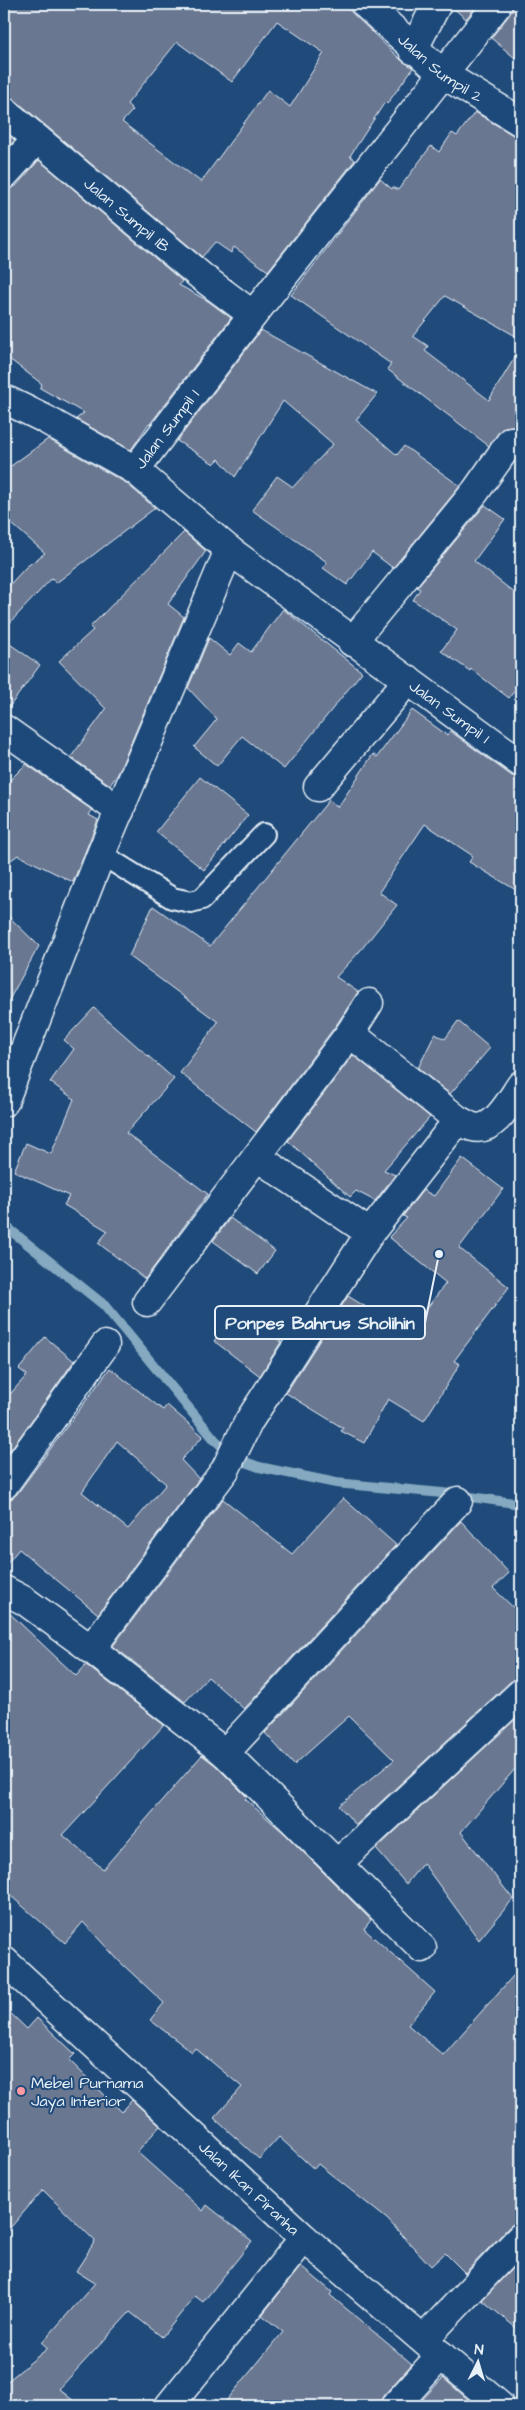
<svg xmlns="http://www.w3.org/2000/svg" width="525" height="2410" viewBox="0 0 525 2410" font-family="'Architects Daughter',sans-serif">
  <style>
    .lines { fill: none; stroke-linecap: round; stroke-linejoin: round }
    .stream { stroke: #84a9c0; stroke-width: 10 }
    .building { fill: #6b7791; stroke: #e8f1f8; fill-rule: evenodd }
    .lane-casing { stroke: #e8f1f8; stroke-width: 24 }
    .street-casing { stroke: #e8f1f8; stroke-width: 31 }
    .secondary-casing { stroke: #e8f1f8; stroke-width: 31 }
    .lane { stroke: #1f4a7a; stroke-width: 20 }
    .street { stroke: #1f4a7a; stroke-width: 28 }
    .secondary { stroke: #1f4a7a; stroke-width: 28 }
    .poi-dot { fill: #ff9aa2; stroke: #1f4a7a; stroke-width: 2 }
    .labels { text-anchor: middle; stroke-width: 4; stroke-linejoin: round; paint-order: stroke }
    .street-label { font-size: 16px; fill: #e8f1f8; stroke: #1f4a7a }
    .poi-label { font-size: 16px; fill: #e8f1f8; stroke: #1f4a7a; text-anchor: start }
    .leader { fill: none; stroke: #e8f1f8; stroke-width: 2 }
    .callout-dot { fill: #e8f1f8; stroke: #1f4a7a; stroke-width: 2 }
    .callout { fill: #1f4a7a; stroke: #e8f1f8; stroke-width: 2 }
    .callout-label { font-size: 18px; text-anchor: middle; font-weight: bold; fill: #e8f1f8 }
  </style>
  <rect width="100%" height="100%" fill="#1f4a7a"/>
  <filter id="ink" filterUnits="userSpaceOnUse"><feTurbulence type="fractalNoise" baseFrequency=".02" numOctaves="2"/><feDisplacementMap in="SourceGraphic" scale="10" xChannelSelector="R" yChannelSelector="G"/><feConvolveMatrix kernelMatrix="1 2 1 2 8 2 1 2 1" color-interpolation-filters="sRGB"/></filter>
  <g filter="url(#ink)">
    <g class="lines">
      <path class="stream" d="M 4,1225 L 104,1305 L 215,1440 L 237,1459 L 259,1467 L 336,1483 L 442,1493 L 521,1504"/>
    </g>
    <path class="building" d="M 4,4 L 343,4 L 400,59 L 413,68 L 387,104 L 385,102 L 350,156 L 355,160 L 268,271 L 234,247 L 231,253 L 215,242 L 202,257 L 14,99 L 4,96 ZM 277,21 L 324,53 L 290,107 L 268,90 L 201,182 L 122,122 L 133,110 L 127,104 L 177,42 L 232,82 Z
      M 453,4 L 478,4 L 466,19 L 452,7 Z
      M 513,4 L 521,4 L 521,63 L 491,38 L 510,14 Z
      M 475,112 L 521,140 L 521,339 L 445,296 L 413,336 L 428,346 L 425,351 L 489,400 L 521,347 L 521,430 L 513,426 L 504,427 L 489,446 L 387,369 L 391,364 L 291,295 L 380,179 L 392,189 L 393,187 L 398,190 L 431,146 L 439,152 L 452,133 L 457,136 Z
      M 4,131 L 15,140 L 4,152 Z
      M 39,160 L 182,281 L 179,285 L 208,301 L 231,318 L 150,424 L 149,423 L 131,450 L 76,419 L 84,413 L 40,388 L 42,384 L 4,355 L 4,190 L 16,186 Z
      M 261,330 L 377,394 L 356,420 L 397,455 L 404,446 L 460,486 L 393,568 L 372,552 L 347,585 L 323,568 L 327,562 L 252,510 L 277,476 L 293,487 L 333,444 L 283,401 L 235,477 L 219,459 L 214,464 L 177,441 Z
      M 48,439 L 126,483 L 155,508 L 56,583 L 52,578 L 4,629 L 4,591 L 26,567 L 45,553 L 4,517 L 4,471 Z
      M 485,505 L 505,519 L 474,561 L 521,598 L 521,682 L 509,698 L 471,669 L 470,671 L 441,651 L 457,630 L 413,600 L 420,589 L 417,587 Z
      M 184,532 L 206,551 L 168,604 L 184,617 L 118,774 L 110,785 L 71,757 L 106,709 L 59,661 L 93,630 L 90,627 Z
      M 283,609 L 362,672 L 284,769 L 242,736 L 217,766 L 194,747 L 217,719 L 188,688 L 209,638 L 230,655 L 239,643 L 251,652 Z
      M 4,640 L 40,665 L 4,714 Z
      M 412,710 L 447,735 L 450,731 L 512,776 L 521,778 L 521,893 L 469,862 L 473,856 L 425,824 L 379,892 L 397,905 L 360,951 L 336,977 L 358,992 L 337,1024 L 256,1132 L 180,1073 L 218,1022 L 129,956 L 153,906 L 210,946 L 329,800 L 338,807 L 373,754 L 377,757 Z
      M 26,764 L 92,810 L 89,815 L 98,820 L 73,882 L 18,855 L 4,865 L 4,786 Z
      M 200,777 L 248,815 L 204,870 L 156,832 Z
      M 4,912 L 39,946 L 4,1009 Z
      M 94,1008 L 174,1079 L 126,1133 L 208,1194 L 145,1279 L 98,1243 L 108,1231 L 64,1205 L 69,1196 L 14,1171 L 26,1143 L 51,1154 L 74,1099 L 50,1082 L 74,1049 L 64,1040 Z
      M 458,1021 L 490,1048 L 450,1094 L 418,1068 L 435,1034 L 445,1039 Z
      M 353,1055 L 430,1117 L 384,1170 L 395,1175 L 375,1201 L 356,1191 L 350,1197 L 288,1141 Z
      M 462,1158 L 503,1189 L 459,1248 L 509,1287 L 454,1361 L 460,1364 L 424,1421 L 388,1399 L 364,1443 L 341,1431 L 343,1428 L 286,1393 L 348,1296 L 408,1333 L 446,1283 L 389,1237 L 407,1218 L 403,1216 L 423,1190 L 434,1196 Z
      M 230,1218 L 275,1251 L 258,1274 L 213,1241 Z
      M 238,1310 L 281,1342 L 260,1376 L 214,1341 Z
      M 45,1337 L 74,1361 L 4,1459 L 4,1401 L 27,1375 L 19,1369 Z
      M 110,1368 L 163,1410 L 167,1405 L 203,1436 L 181,1460 L 199,1479 L 98,1614 L 19,1549 L 4,1567 L 4,1500 L 11,1499 L 17,1494 ZM 117,1441 L 166,1484 L 128,1529 L 82,1492 Z
      M 343,1498 L 396,1545 L 244,1709 L 208,1677 L 185,1702 L 113,1646 L 223,1499 L 292,1554 Z
      M 461,1521 L 509,1573 L 493,1588 L 521,1615 L 521,1678 L 510,1682 L 356,1825 L 339,1806 L 394,1760 L 349,1716 L 294,1765 L 265,1733 Z
      M 4,1608 L 76,1676 L 86,1665 L 164,1725 L 63,1835 L 103,1869 L 202,1755 L 215,1765 L 247,1797 L 245,1799 L 284,1833 L 371,1920 L 364,1929 L 435,1992 L 408,2025 L 443,2055 L 521,1967 L 521,2222 L 510,2226 L 465,2273 L 445,2253 L 431,2266 L 387,2219 L 318,2164 L 314,2169 L 279,2137 L 259,2159 L 214,2118 L 242,2087 L 195,2048 L 192,2052 L 150,2020 L 164,2003 L 120,1962 L 83,1922 L 65,1943 L 4,1890 Z
      M 521,1714 L 521,1762 L 461,1832 L 513,1899 L 479,1940 L 423,1863 L 406,1884 L 376,1849 Z
      M 4,2007 L 27,2029 L 37,2018 L 75,2054 L 69,2060 L 122,2112 L 132,2100 L 160,2126 L 137,2152 L 203,2211 L 207,2205 L 252,2241 L 203,2302 L 195,2296 L 162,2337 L 130,2312 L 59,2389 L 80,2406 L 4,2406 L 4,2384 L 48,2348 L 42,2343 L 95,2283 L 76,2271 L 95,2241 L 43,2190 L 4,2235 Z
      M 521,2259 L 521,2332 L 482,2300 Z
      M 301,2266 L 332,2292 L 330,2295 L 412,2364 L 383,2396 L 380,2406 L 222,2406 L 283,2332 L 262,2315 Z
      M 443,2378 L 476,2406 L 416,2406 Z"/>
    <g class="lines">
      <defs>
        <path id="lane" d="M 101,854 L 172,898 L 191,902 L 202,899 L 264,834"/>
        <g id="street">
          <path id="s1" d="M 365,4 L 443,74 L 521,122"/>
          <path d="M 413,50 L 437,4"/>
          <path id="s2" d="M 4,111 L 202,277 L 253,315"/>
          <path d="M 4,175 L 37,139"/>
          <path id="s3" d="M 4,399 L 43,418 L 135,470 L 229,550 L 521,763"/>
          <path id="s4" d="M 135,470 L 253,315 L 498,4"/>
          <path d="M 352,642 L 475,492 L 511,441"/>
          <path d="M 4,729 L 120,811"/>
          <path d="M 318,787 L 408,680"/>
          <path d="M 350,1033 L 458,1120 C 463,1122 468,1126 473,1127 C 495,1133 511,1099 521,1085"/>
          <path d="M 4,1102 L 101,854 L 229,550"/>
          <path d="M 257,1157 L 370,1233"/>
          <path d="M 147,1302 L 350,1033 L 369,1003"/>
          <path d="M 4,1485 L 105,1345"/>
          <path d="M 4,1590 L 25,1601 L 91,1649 L 225,1753 L 422,1948"/>
          <path d="M 91,1649 L 225,1470 L 249,1421 L 370,1233 L 458,1120"/>
          <path d="M 225,1753 L 458,1501"/>
          <path d="M 337,1864 L 521,1693"/>
          <path d="M 424,2339 L 521,2237"/>
          <path d="M 169,2406 L 304,2238"/>
          <path d="M 395,2406 L 441,2355"/>
        </g>
        <g id="secondary">
          <path id="s5" d="M 4,1961 L 304,2238 L 500,2406"/>
        </g>
      </defs>
      <use href="#lane" class="lane-casing"/>
      <use href="#street" class="street-casing"/>
      <use href="#secondary" class="secondary-casing"/>
      <use href="#lane" class="lane"/>
      <use href="#street" class="street"/>
      <use href="#secondary" class="secondary"/>
    </g>
  </g>
  <circle class="poi-dot" cx="21" cy="2091" r="5"/>
  <g class="labels">
    <g class="street-label">
      <text dy="6" stroke="none"><textPath href="#s1" startOffset="99">Jalan Sumpil 2</textPath></text>
      <text dy="6" stroke="none"><textPath href="#s2" startOffset="161">Jalan Sumpil 1B</textPath></text>
      <text dy="6" stroke="none"><textPath href="#s4" startOffset="52">Jalan Sumpil 1</textPath></text>
      <text dy="6" stroke="none"><textPath href="#s3" startOffset="546">Jalan Sumpil 1</textPath></text>
      <text dy="6" stroke="none"><textPath href="#s5" startOffset="334">Jalan Ikan Piranha</textPath></text>
    </g>
    <g class="poi-label">
      <text x="31" y="2088">Mebel Purnama<tspan x="31" dy="18">Jaya Interior</tspan></text>
    </g>
  </g>
  <path class="leader" d="M439 1254L425 1323"/>
  <circle class="callout-dot" cx="439" cy="1254" r="5"/>
  <rect class="callout" x="215" y="1306" width="210" height="33" rx="5"/>
  <g class="callout-label">
    <text x="320" y="1329">Ponpes Bahrus Sholihin</text>
  </g>
  <rect width="525" height="2410" fill="none" stroke="#1f4a7a" stroke-width="20"/>
  <rect x="10" y="10" width="505" height="2390" fill="none" stroke="#e8f1f8" stroke-width="2" filter="url(#ink)"/>
  <g transform="translate(478 2362) rotate(5)" stroke="#1f4a7a" stroke-width="4" paint-order="stroke">
  <path d="M0-4L9 19L0 12L-9 19Z" fill="#e8f1f8"/>
  <text y="-8" font-size="14" font-weight="bold" text-anchor="middle" fill="#e8f1f8">N</text>
  </g>
</svg>
